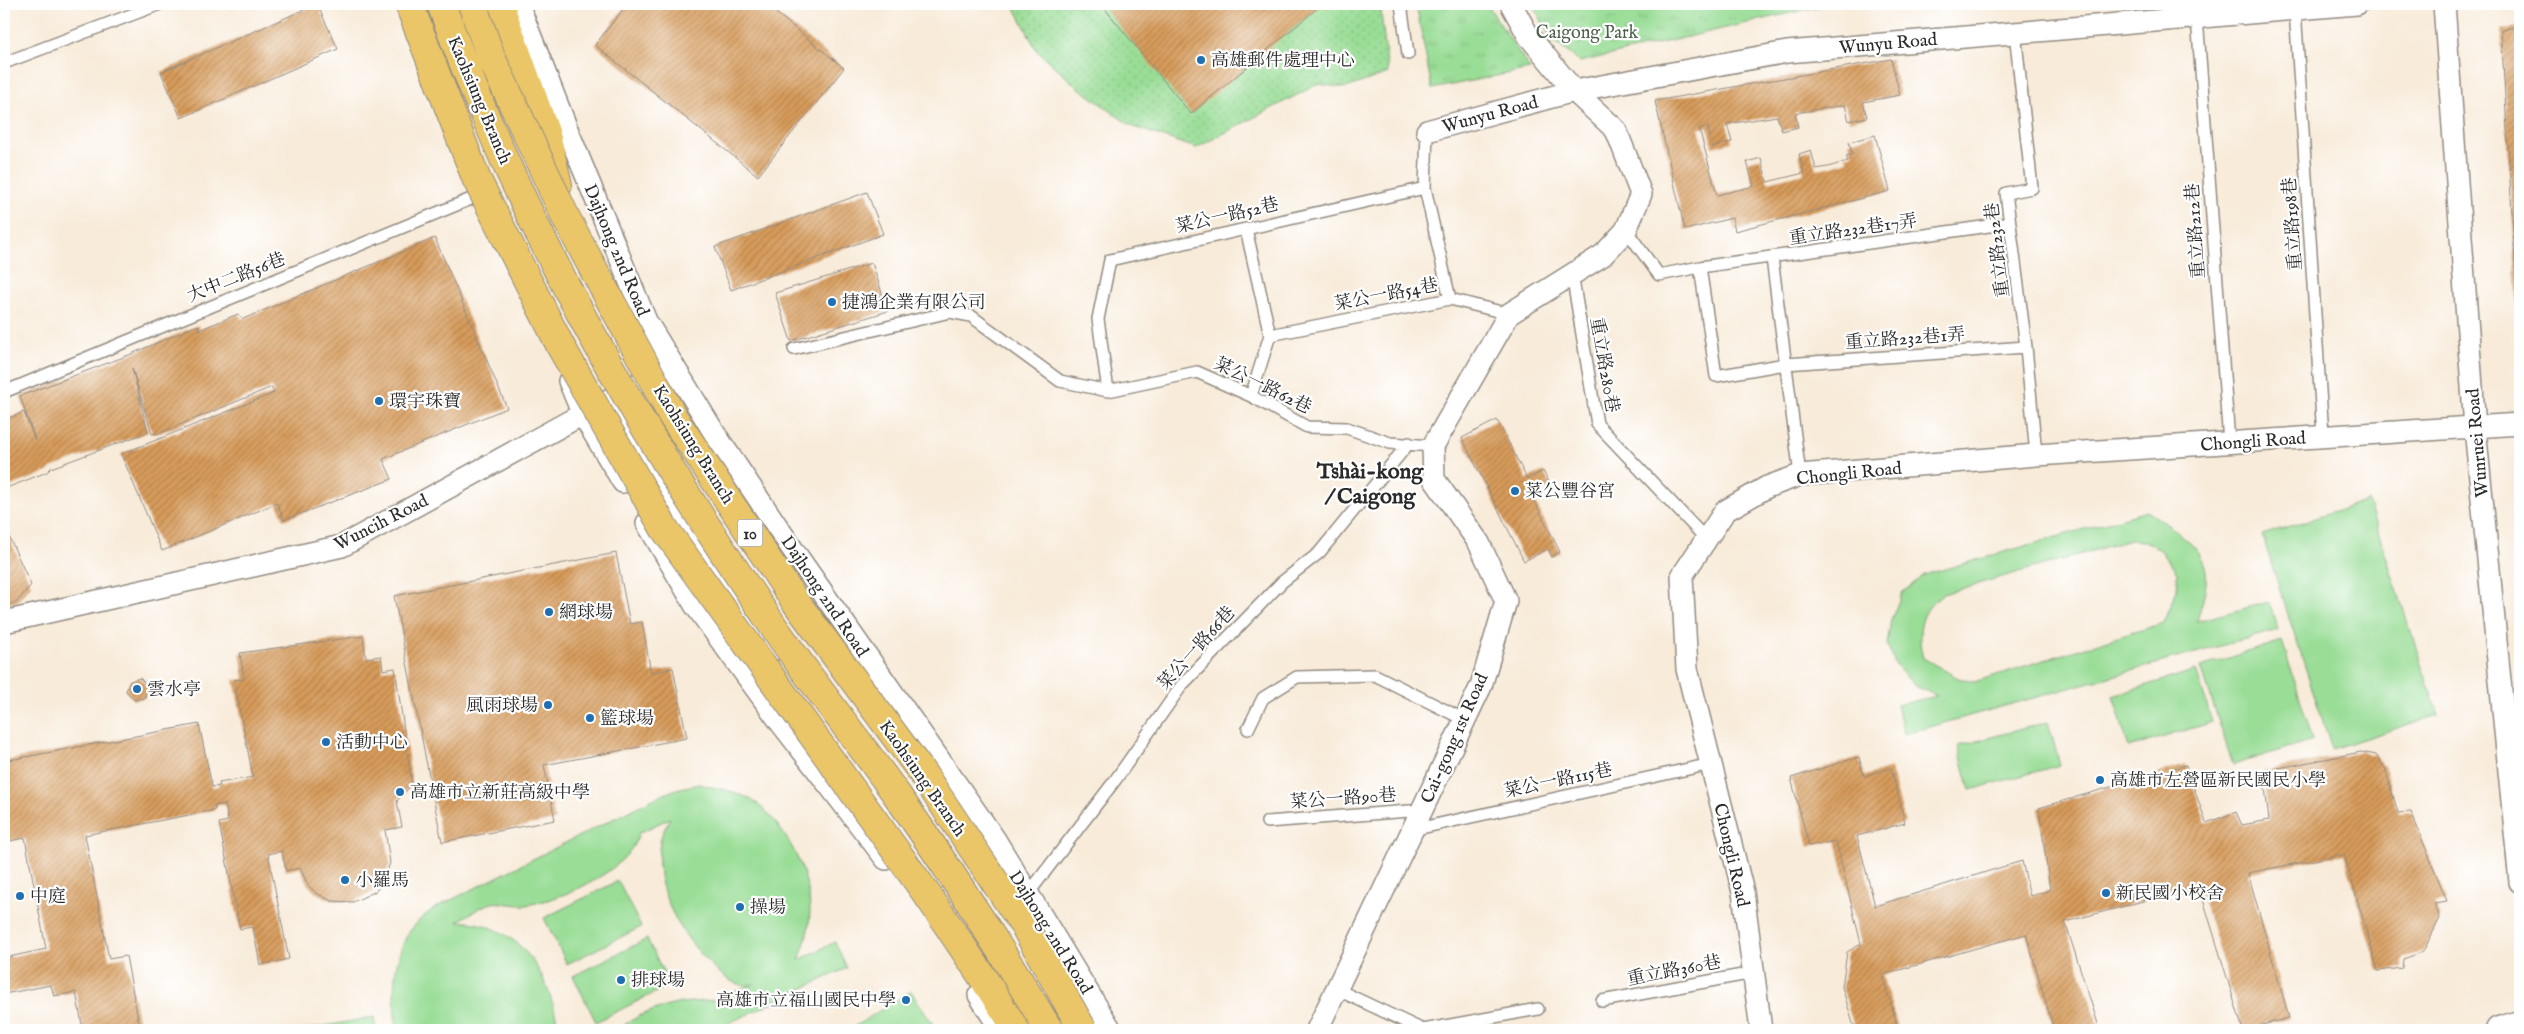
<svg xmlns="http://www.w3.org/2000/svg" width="2524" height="1034" viewBox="0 0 2524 1034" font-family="'IM FELL English','Noto Serif TC',serif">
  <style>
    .grass { fill: url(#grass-dots); stroke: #628460 }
    .park { fill: url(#park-tufts); stroke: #628460 }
    .pitch { fill: #99dd96; stroke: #628460; fill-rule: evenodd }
    .building { fill: url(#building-hatch) }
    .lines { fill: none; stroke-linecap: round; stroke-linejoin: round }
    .service-casing { stroke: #928b82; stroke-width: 14 }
    .minor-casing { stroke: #928b82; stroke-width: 24 }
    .tertiary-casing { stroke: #928b82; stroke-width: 29 }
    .motorway-casing { stroke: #928b82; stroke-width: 30 }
    .service { stroke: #fff; stroke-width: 11 }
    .minor { stroke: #fff; stroke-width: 21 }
    .tertiary { stroke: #fff; stroke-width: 26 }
    .motorway { stroke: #eac669; stroke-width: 28 }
    .motorway-bridge-casing { stroke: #928b82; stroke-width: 30; stroke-linecap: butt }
    .motorway-bridge { stroke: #eac669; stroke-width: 28 }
    .poi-dot { fill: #1f6fb2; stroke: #fff; stroke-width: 2 }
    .labels { text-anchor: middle; stroke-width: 4.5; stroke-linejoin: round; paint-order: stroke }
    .shield { fill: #fff; stroke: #6b6b6b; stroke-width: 1 }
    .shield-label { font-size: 16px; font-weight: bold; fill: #2b2b2b }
    .park-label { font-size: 18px; fill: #4c604b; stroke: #fff }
    .street-label { font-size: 18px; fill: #2b2b2b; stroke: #fff }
    .poi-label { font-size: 18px; fill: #2b2b2b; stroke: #fff; text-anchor: start }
    .district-label { font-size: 22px; font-weight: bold; fill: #2b2b2b; stroke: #fff }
  </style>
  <defs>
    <pattern id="grass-dots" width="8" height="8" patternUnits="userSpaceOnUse" patternTransform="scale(1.25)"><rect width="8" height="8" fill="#99dd96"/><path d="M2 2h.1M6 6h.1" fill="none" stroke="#84be81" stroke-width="1.8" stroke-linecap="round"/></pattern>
    <pattern id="park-tufts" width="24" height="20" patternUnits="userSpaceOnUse" patternTransform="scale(1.25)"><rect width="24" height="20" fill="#99dd96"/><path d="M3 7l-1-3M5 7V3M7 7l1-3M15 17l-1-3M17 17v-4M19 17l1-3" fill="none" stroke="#84be81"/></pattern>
    <pattern id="building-hatch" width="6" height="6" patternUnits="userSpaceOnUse" patternTransform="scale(1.25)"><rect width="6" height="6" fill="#d89c5b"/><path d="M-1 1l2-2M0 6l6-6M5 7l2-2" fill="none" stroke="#af7f4b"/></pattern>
  </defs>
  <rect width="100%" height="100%" fill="#fff"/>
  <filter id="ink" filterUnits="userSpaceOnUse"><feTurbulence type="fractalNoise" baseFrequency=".02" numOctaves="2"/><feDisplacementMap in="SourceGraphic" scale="10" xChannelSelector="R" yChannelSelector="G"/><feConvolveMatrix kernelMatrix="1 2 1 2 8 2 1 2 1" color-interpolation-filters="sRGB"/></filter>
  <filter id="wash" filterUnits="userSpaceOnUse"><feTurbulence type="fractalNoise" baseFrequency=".0096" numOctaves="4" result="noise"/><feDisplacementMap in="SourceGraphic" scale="20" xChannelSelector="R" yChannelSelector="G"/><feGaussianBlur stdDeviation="1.12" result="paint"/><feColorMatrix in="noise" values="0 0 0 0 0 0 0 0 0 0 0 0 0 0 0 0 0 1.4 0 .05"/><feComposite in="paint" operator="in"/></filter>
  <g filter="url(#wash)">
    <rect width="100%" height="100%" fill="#f8ebd9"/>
    <path class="grass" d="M 1013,4 L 1380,4 L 1388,73 L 1346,88 L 1318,84 L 1196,148 L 1131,126 L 1075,85 L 1037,51 Z"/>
    <path class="park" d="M 1416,4 L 1487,4 L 1530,69 L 1432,89 Z
      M 1533,4 L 1829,4 L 1580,62 L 1551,39 Z"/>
    <path class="pitch" d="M 2368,501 L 2438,715 L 2332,749 L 2262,535 Z
      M 2147,511 C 2167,524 2203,545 2206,571 C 2208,588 2201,605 2197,621 L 2269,602 L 2278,630 L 1904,734 L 1897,705 L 1937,696 L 1915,686 L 1896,666 L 1887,644 L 1891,620 L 1902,593 L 1924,575 ZM 2130,540 L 2145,541 L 2160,549 L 2177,573 L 2177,589 L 2163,623 L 1974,682 L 1958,678 L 1923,658 C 1916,633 1920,609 1943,594 Z
      M 2282,641 L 2313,740 L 2233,765 L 2201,667 Z
      M 2196,670 L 2212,722 L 2129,748 L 2113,696 Z
      M 2048,722 L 2060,765 L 1970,790 L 1958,746 Z
      M 699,784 C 714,788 730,790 744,796 C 758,802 767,812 776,823 C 800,854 817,895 807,934 C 805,943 802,952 799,960 L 835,942 L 847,968 L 714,1030 L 616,1030 L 639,1016 L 657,1009 L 680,1003 L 715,1000 L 754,984 C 752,984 747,986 743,985 C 732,984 722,975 714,968 C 681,936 652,890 660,842 C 661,833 667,826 670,818 L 639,833 C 628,872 563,899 526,905 C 517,906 498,901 492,903 C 481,906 469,915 458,921 C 522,924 548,973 559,1030 L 397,1030 C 392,1001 392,961 408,934 C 415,923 424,916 433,909 L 651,800 L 676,789 Z
      M 618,881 L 641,927 L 567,964 L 544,918 Z
      M 647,939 L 670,985 L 596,1022 L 573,976 Z
      M 911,991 L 937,1030 L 849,1030 Z
      M 374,1017 L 376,1030 L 304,1030 L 314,1028 Z"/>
    <g id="blocks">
      <path class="building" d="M 317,4 L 338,49 L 181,118 L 161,72 Z
        M 627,4 L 765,4 L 844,68 L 758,176 L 595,45 Z
        M 1101,4 L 1320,4 L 1321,5 L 1191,114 Z
        M 2520,27 L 2520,330 L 2519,330 L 2501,29 Z
        M 1891,59 L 1900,95 L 1863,102 L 1867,117 L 1849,121 L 1845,105 L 1795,113 L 1798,127 L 1782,131 L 1777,116 L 1727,124 L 1732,142 L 1712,147 L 1708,127 L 1699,128 L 1717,195 L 1754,186 L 1747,162 L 1761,158 L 1767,182 L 1804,173 L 1799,154 L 1811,150 L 1816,169 L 1828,167 L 1848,161 L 1846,156 L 1852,154 L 1849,142 L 1875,135 L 1890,191 L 1735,231 L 1732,218 L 1685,230 L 1655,101 Z
        M 867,192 L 883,234 L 731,290 L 715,247 Z
        M 435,238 L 507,408 L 383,459 L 392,479 L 284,520 L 277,503 L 162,551 L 121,454 L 274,393 L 272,387 L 160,433 L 152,434 L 132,368 L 148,432 L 51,468 L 47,472 L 4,489 L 4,420 L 24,412 L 35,440 L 20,396 L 129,355 L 198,325 L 199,330 L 238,314 L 243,319 Z
        M 872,263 L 888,311 L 791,341 L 775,293 Z
        M 1497,420 L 1527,479 L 1543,471 L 1551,486 L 1532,496 L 1560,552 L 1552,557 L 1548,549 L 1524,561 L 1462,438 Z
        M 4,526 L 31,585 L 17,602 L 4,606 Z
        M 616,553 L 630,624 L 642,622 L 651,673 L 673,668 L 687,738 L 544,765 L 555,820 L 442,842 L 394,596 Z
        M 363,636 L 366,658 L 381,656 L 383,670 L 395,668 L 412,784 L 397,801 L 402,827 L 385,830 L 390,863 L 383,882 L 376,891 L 353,902 L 332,901 L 316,893 L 308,885 L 300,868 L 286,871 L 282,851 L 268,854 L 289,959 L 260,965 L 253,927 L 240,929 L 219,823 L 228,821 L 225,804 L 214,806 L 215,810 L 85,835 L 109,959 L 126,956 L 140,1030 L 83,1030 L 76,992 L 54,996 L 51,985 L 4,994 L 4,958 L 46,949 L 25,838 L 4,842 L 4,761 L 199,724 L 212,787 L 220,786 L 219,783 L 253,777 L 234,680 L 244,679 L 240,653 Z
        M 140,678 L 149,688 L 144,698 L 134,700 L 126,691 L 130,681 Z
        M 2361,752 L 2376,755 L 2385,768 L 2398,813 L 2411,812 L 2447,901 L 2434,903 L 2440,918 L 2423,952 L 2403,959 L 2402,968 L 2378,971 L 2344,854 L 2248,873 L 2289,1018 L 2243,1030 L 2199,886 L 2065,922 L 2100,1030 L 2054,1030 L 2026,934 L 1882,975 L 1899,1030 L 1855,1030 L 1842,987 L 1847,952 L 1861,944 L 1836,841 L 1809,846 L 1791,778 L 1859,757 L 1864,776 L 1891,768 L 1905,823 L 1857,836 L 1875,906 L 2022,861 L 2030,896 L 2050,890 L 2039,808 L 2186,765 L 2206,823 L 2236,812 L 2242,825 L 2269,820 L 2263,771 Z"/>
    </g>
  </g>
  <g filter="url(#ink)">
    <use href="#blocks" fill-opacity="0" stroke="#928b82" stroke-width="1"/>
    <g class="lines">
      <defs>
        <path id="service" d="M 1401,4 L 1408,54
          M 2295,9 L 2323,436
          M 2197,17 L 2229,442
          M 2015,32 L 2032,188 L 2006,193 L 2026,347 L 2036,455
          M 4,63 L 160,4
          M 1425,188 L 1450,299
          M 1246,229 L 1270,335 L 1251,396
          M 1626,230 L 1659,275 L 1700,267 L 1716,376 L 1786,364 L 2026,347
          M 1772,258 L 1800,475
          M 1700,267 L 2010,223
          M 1572,274 L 1597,424 L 1706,539
          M 1270,335 L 1450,299 L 1509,314
          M 794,349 L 950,312 L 971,316 L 1060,381 L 1108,391 L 1197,372 L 1251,396 L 1307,427 L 1347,428 L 1390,443 L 1433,446
          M 1108,391 L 1098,319 L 1110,260 L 1425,188 L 1427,131
          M 4,392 L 483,194
          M 1248,729 L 1263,698 L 1297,677 L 1375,675 L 1465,720
          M 1267,822 L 1422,810
          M 1412,830 L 1711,764
          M 1028,894 L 1116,779 L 1182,685 L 1282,582 L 1319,553 L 1409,443
          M 1336,989 L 1423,1030
          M 1602,1001 L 1753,973
          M 1423,1030 L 1538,1009"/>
        <path id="minor" d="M 518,4 L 567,129 L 646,321 L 715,434 L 793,550 L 994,838 L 1111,1030
          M 2444,4 L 2475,428 L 2520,882
          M 1427,131 L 1574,91 L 1787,52 L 2357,4
          M 569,381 L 583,415 L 623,482
          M 607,404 L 769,653
          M 647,523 L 695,605 L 781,723 L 886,859
          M 4,622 L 342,546 L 665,369
          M 979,995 L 1001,1030
          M 1317,1030 L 1481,686 L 1506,601 L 1479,543 L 1434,479 L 1433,446 L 1509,314 L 1603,255 L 1626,230 L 1641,194 L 1616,130 L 1574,91 L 1528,35 L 1511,4
          M 1761,1030 L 1743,892 L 1687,669 L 1682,576 L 1725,511 L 1767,487 L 1800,475 L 2036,455 L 2520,424"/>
        <path id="tertiary" d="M 2499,1030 L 2520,1024"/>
        <path id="motorway" d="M 499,4 L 546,135 L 558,185
          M 931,900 L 1018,1030"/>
      </defs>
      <use href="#service" class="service-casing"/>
      <use href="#minor" class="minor-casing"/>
      <use href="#tertiary" class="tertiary-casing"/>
      <use href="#motorway" class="motorway-casing"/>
      <use href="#service" class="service"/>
      <use href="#minor" class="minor"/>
      <use href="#tertiary" class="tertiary"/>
      <use href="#motorway" class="motorway"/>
      <defs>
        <path id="motorway-bridge" d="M 409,4 L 476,178 L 561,347 L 664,528 L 931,900
          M 441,4 C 521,225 638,430 771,623 C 812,683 857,739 899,798 C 952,873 1002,951 1049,1030
          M 472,4 L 491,57 L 566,218 L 673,417 L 795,601 L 921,771 L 1025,927 L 1083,1030"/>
      </defs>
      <use href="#motorway-bridge" class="motorway-bridge-casing"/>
      <use href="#motorway-bridge" class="motorway-bridge"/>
    </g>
  </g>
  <g class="poi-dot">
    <circle cx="1201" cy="60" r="5"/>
    <circle cx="832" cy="302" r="5"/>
    <circle cx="379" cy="401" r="5"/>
    <circle cx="1515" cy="491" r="5"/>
    <circle cx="549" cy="612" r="5"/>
    <circle cx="137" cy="689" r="5"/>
    <circle cx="548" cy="705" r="5"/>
    <circle cx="590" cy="718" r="5"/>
    <circle cx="326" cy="742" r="5"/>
    <circle cx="2100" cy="780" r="5"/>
    <circle cx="400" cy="792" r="5"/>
    <circle cx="345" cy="880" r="5"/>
    <circle cx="2106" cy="893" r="5"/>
    <circle cx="20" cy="896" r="5"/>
    <circle cx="740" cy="907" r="5"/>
    <circle cx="621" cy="980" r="5"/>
    <circle cx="906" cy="1000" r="5"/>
  </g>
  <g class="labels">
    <rect class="shield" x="737.5" y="519.5" width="25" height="27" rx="4"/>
    <g class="shield-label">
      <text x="750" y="539">10</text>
    </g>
    <g class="park-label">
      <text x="1587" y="38">Caigong Park</text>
    </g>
    <g class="street-label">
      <text transform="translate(1888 43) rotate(-5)" y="6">Wunyu Road</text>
      <text transform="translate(480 100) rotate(67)" y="6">Kaohsiung Branch</text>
      <text transform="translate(1490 114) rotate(-15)" y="6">Wunyu Road</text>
      <text transform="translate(1227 215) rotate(-13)" y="6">菜公一路52巷</text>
      <text transform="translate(2292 224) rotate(-94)" y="6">重立路198巷</text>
      <text transform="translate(1853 229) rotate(-8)" y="6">重立路232巷17弄</text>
      <text transform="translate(2195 231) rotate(-94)" y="6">重立路212巷</text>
      <text transform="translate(617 250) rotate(67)" y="6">Dajhong 2nd Road</text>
      <text transform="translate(1997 250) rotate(-97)" y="6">重立路232巷</text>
      <text transform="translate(236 277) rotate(-22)" y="6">大中二路56巷</text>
      <text transform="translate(1386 294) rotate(-11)" y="6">菜公一路54巷</text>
      <text transform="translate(1905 338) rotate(-4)" y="6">重立路232巷1弄</text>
      <text transform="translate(1605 365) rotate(80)" y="6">重立路280巷</text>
      <text transform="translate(1263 385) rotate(26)" y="6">菜公一路62巷</text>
      <text transform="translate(2253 441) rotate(-4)" y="6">Chongli Road</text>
      <text transform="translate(2477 443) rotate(-95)" y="6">Wunruei Road</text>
      <text transform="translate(694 444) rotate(58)" y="6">Kaohsiung Branch</text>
      <text transform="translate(1849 473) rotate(-6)" y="6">Chongli Road</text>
      <text transform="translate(381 522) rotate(-27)" y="6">Wuncih Road</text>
      <text transform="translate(825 596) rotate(56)" y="6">Dajhong 2nd Road</text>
      <text transform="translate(1196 648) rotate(-48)" y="6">菜公一路66巷</text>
      <text transform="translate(1454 738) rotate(-66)" y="6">Cai-gong 1st Road</text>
      <text transform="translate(923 778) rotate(55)" y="6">Kaohsiung Branch</text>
      <text transform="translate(1558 780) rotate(-12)" y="6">菜公一路115巷</text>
      <text transform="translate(1343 798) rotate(-4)" y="6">菜公一路90巷</text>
      <text transform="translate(1732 855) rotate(77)" y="6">Chongli Road</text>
      <text transform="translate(1051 932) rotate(58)" y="6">Dajhong 2nd Road</text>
      <text transform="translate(1674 970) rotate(-11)" y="6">重立路360巷</text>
    </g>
    <g class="poi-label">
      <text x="1211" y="66">高雄郵件處理中心</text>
      <text x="842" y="308">捷鴻企業有限公司</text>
      <text x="389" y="407">環宇珠寶</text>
      <text x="1525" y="497">菜公豐谷宮</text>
      <text x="559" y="618">網球場</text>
      <text x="147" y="695">雲水亭</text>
      <text x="538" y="711" text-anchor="end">風雨球場</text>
      <text x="600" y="724">籃球場</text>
      <text x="336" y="748">活動中心</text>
      <text x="2110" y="786">高雄市左營區新民國民小學</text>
      <text x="410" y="798">高雄市立新莊高級中學</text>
      <text x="355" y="886">小羅馬</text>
      <text x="2116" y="899">新民國小校舍</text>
      <text x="30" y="902">中庭</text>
      <text x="750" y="913">操場</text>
      <text x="631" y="986">排球場</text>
      <text x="896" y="1006" text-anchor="end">高雄市立福山國民中學</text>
    </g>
    <g class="district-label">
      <text x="1370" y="478">Tshài-kong<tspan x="1370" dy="25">/ Caigong</tspan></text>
    </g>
  </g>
  <rect width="2524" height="1034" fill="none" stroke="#fff" stroke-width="20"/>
</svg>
